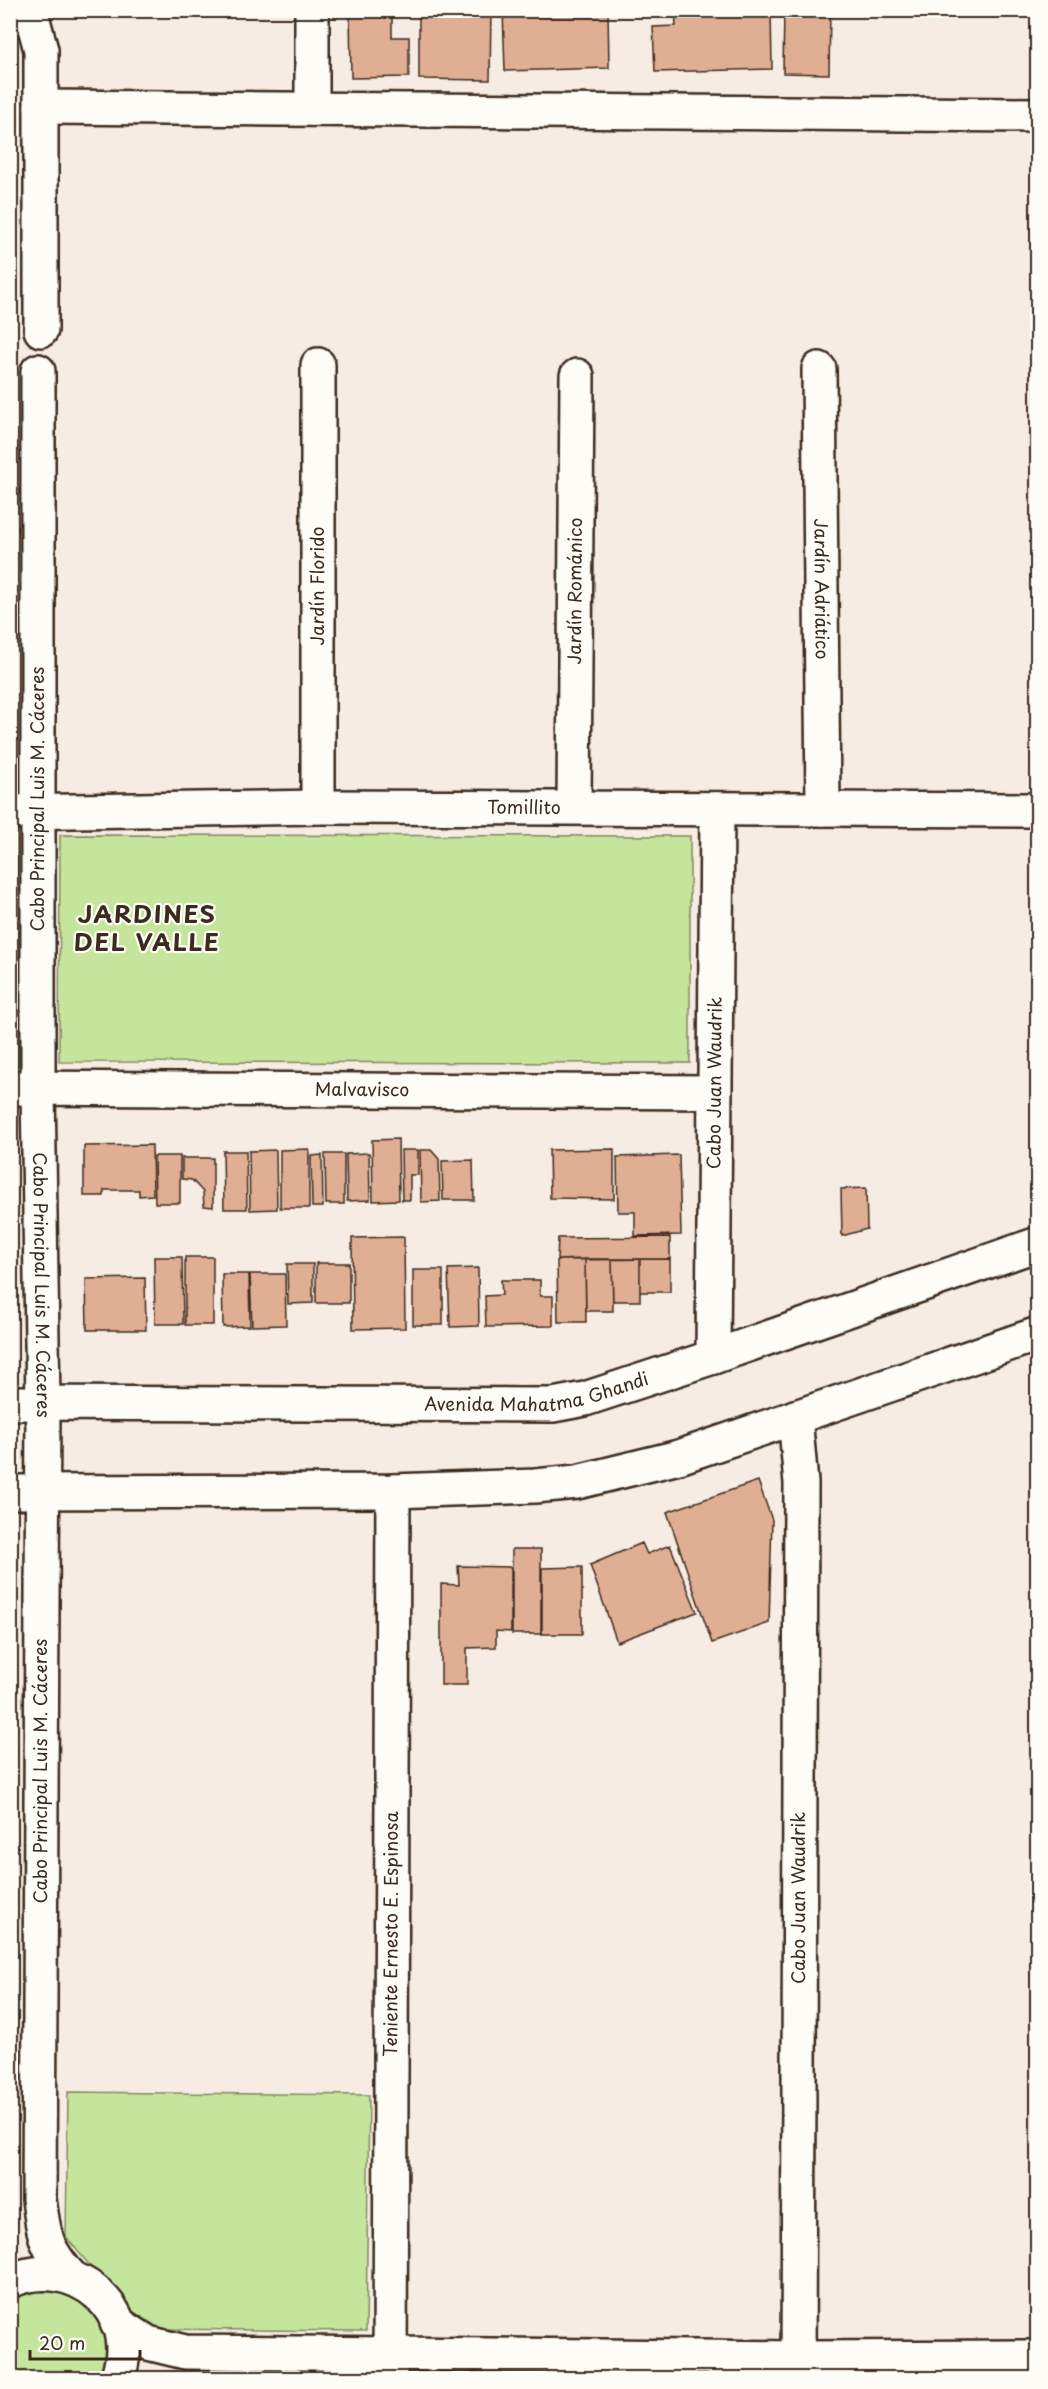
<svg xmlns="http://www.w3.org/2000/svg" width="1048" height="2389" viewBox="0 0 1048 2389" font-family="'Playpen Sans',sans-serif">
  <style>
    .green { fill: #c5e59d; stroke: #80885e; stroke-width: 1.5 }
    .building { fill: #e0ae92; stroke: #3b2a1e; stroke-width: 1.5 }
    .lines { fill: none; stroke-linecap: round; stroke-linejoin: round }
    .minor-casing { stroke: #3b2a1e; stroke-width: 38 }
    .secondary-casing { stroke: #3b2a1e; stroke-width: 38 }
    .minor { stroke: #fdfcf7; stroke-width: 33 }
    .secondary { stroke: #fdfcf7; stroke-width: 33 }
    .labels { text-anchor: middle; stroke-width: 4.5; stroke-linejoin: round; paint-order: stroke }
    .street-label { font-size: 18px; fill: #3b2a1e; stroke: #fdfcf7 }
    .district-label { font-size: 24px; font-weight: bold; letter-spacing: 1.5px; fill: #3b2a1e; stroke: #fdfcf7 }
  </style>
  <rect width="100%" height="100%" fill="#f7ece3"/>
  <filter id="ink" filterUnits="userSpaceOnUse"><feTurbulence type="fractalNoise" baseFrequency=".0167" numOctaves="2"/><feDisplacementMap in="SourceGraphic" scale="12" xChannelSelector="R" yChannelSelector="G"/><feConvolveMatrix kernelMatrix="1 2 1 2 8 2 1 2 1" color-interpolation-filters="sRGB"/></filter>
  <g filter="url(#ink)">
    <path class="green" d="M 60,835 L 690,836 L 690,1063 L 59,1062 Z
      M 10,836 L 17,836 L 19,1065 L 10,1065 Z
      M 68,2092 L 369,2095 L 366,2331 L 143,2329 L 66,2237 Z
      M 11,2282 L 99,2296 L 115,2378 L 11,2378 Z"/>
    <path class="building" d="M 350,10 L 392,10 L 392,37 L 409,37 L 409,77 L 351,78 Z
      M 419,10 L 491,10 L 490,80 L 419,79 Z
      M 503,10 L 608,10 L 609,68 L 505,71 Z
      M 675,10 L 771,10 L 772,69 L 655,72 L 653,27 L 676,26 Z
      M 784,10 L 830,10 L 829,74 L 783,73 Z
      M 398,1139 L 399,1200 L 373,1201 L 372,1140 Z
      M 152,1145 L 153,1195 L 139,1196 L 139,1190 L 104,1190 L 104,1196 L 84,1196 L 84,1146 Z
      M 309,1149 L 309,1208 L 280,1208 L 280,1150 Z
      M 614,1149 L 614,1199 L 550,1198 L 549,1150 Z
      M 276,1150 L 277,1209 L 250,1210 L 249,1151 Z
      M 401,1150 L 418,1150 L 418,1175 L 410,1175 L 410,1200 L 402,1200 Z
      M 420,1150 L 431,1150 L 439,1159 L 440,1201 L 421,1202 Z
      M 223,1151 L 246,1151 L 247,1209 L 224,1209 Z
      M 369,1153 L 370,1200 L 347,1201 L 346,1154 Z
      M 325,1154 L 344,1154 L 344,1204 L 326,1204 Z
      M 322,1155 L 323,1207 L 312,1207 L 311,1156 Z
      M 679,1155 L 681,1235 L 635,1236 L 635,1212 L 618,1212 L 617,1157 Z
      M 154,1156 L 180,1156 L 180,1203 L 155,1203 Z
      M 182,1158 L 213,1158 L 213,1207 L 204,1206 L 203,1192 L 192,1180 L 182,1179 Z
      M 473,1160 L 474,1200 L 443,1200 L 442,1161 Z
      M 866,1188 L 867,1229 L 842,1236 L 841,1189 Z
      M 404,1237 L 405,1328 L 353,1329 L 352,1238 Z
      M 670,1237 L 670,1259 L 557,1260 L 558,1238 Z
      M 154,1257 L 182,1257 L 183,1324 L 155,1324 Z
      M 185,1257 L 213,1257 L 213,1325 L 185,1325 Z
      M 585,1259 L 586,1322 L 558,1322 L 557,1260 Z
      M 585,1259 L 612,1259 L 613,1311 L 586,1311 Z
      M 612,1259 L 640,1259 L 640,1301 L 613,1301 Z
      M 640,1259 L 670,1259 L 670,1292 L 640,1292 Z
      M 316,1263 L 349,1263 L 349,1303 L 316,1303 Z
      M 287,1264 L 313,1264 L 313,1303 L 288,1304 Z
      M 478,1268 L 479,1326 L 450,1327 L 448,1269 Z
      M 413,1270 L 443,1270 L 443,1325 L 413,1325 Z
      M 222,1274 L 249,1274 L 250,1326 L 223,1327 Z
      M 250,1274 L 285,1274 L 286,1325 L 252,1326 Z
      M 145,1278 L 146,1330 L 87,1330 L 86,1279 Z
      M 501,1280 L 540,1280 L 540,1296 L 553,1296 L 553,1326 L 486,1327 L 485,1296 L 502,1295 Z
      M 758,1481 L 772,1520 L 769,1623 L 712,1643 L 667,1512 Z
      M 642,1543 L 647,1554 L 670,1545 L 697,1612 L 617,1642 L 590,1565 Z
      M 512,1549 L 541,1549 L 541,1634 L 512,1634 Z
      M 458,1566 L 511,1567 L 511,1632 L 496,1631 L 496,1647 L 467,1648 L 467,1685 L 441,1685 L 441,1584 L 459,1585 Z
      M 582,1567 L 582,1634 L 542,1634 L 542,1568 Z"/>
    <g class="lines">
      <defs>
        <g id="minor">
          <path d="M 29,10 L 33,20 L 41,50 L 41,330"/>
          <path d="M 41,107 L 1038,115"/>
          <path d="M 312,109 L 312,10"/>
          <path d="M 318,365 L 318,807"/>
          <path id="s1" d="M 819,369 L 823,809"/>
          <path id="s2" d="M 38,371 L 38,1089 L 43,1403 L 39,2199 C 44,2237 46,2250 72,2278"/>
          <path id="s3" d="M 574,807 L 577,376"/>
          <path id="s4" d="M 10,812 L 318,807 L 1038,810"/>
          <path id="s5" d="M 10,1088 L 714,1092"/>
          <path id="s6" d="M 713,1357 L 717,809"/>
          <path d="M 795,1417 L 801,1483 L 798,2378"/>
          <path d="M 10,2281 C 74,2252 144,2312 117,2378"/>
          <path d="M 117,2323 L 148,2343 L 185,2352 L 798,2358 L 1038,2357"/>
          <path id="s7" d="M 390,2378 L 393,1491"/>
        </g>
        <g id="secondary">
          <path id="s8" d="M 10,1403 L 553,1405 L 585,1399 L 713,1357 L 1038,1244"/>
          <path d="M 10,1492 L 393,1491 L 535,1486 L 577,1482 L 679,1457 L 1038,1334"/>
        </g>
      </defs>
      <use href="#minor" class="minor-casing"/>
      <use href="#secondary" class="secondary-casing"/>
      <use href="#minor" class="minor"/>
      <use href="#secondary" class="secondary"/>
    </g>
  </g>
  <g class="labels">
    <g class="street-label">
      <text transform="translate(318 586) rotate(-90)" y="6">Jardín Florido</text>
      <text dy="6" stroke="none"><textPath href="#s1" startOffset="220">Jardín Adriático</textPath></text>
      <text dy="6" stroke="none"><textPath href="#s3" startOffset="216">Jardín Románico</textPath></text>
      <text transform="translate(38 799) rotate(-90)" y="6">Cabo Principal Luis M. Cáceres</text>
      <text dy="6" stroke="none"><textPath href="#s4" startOffset="514">Tomillito</textPath></text>
      <text dy="6" stroke="none"><textPath href="#s6" startOffset="274">Cabo Juan Waudrik</textPath></text>
      <text dy="6" stroke="none"><textPath href="#s5" startOffset="352">Malvavisco</textPath></text>
      <text dy="6" stroke="none"><textPath href="#s2" startOffset="914">Cabo Principal Luis M. Cáceres</textPath></text>
      <text dy="6" stroke="none"><textPath href="#s8" startOffset="528">Avenida Mahatma Ghandi</textPath></text>
      <text transform="translate(41 1771) rotate(-90)" y="6">Cabo Principal Luis M. Cáceres</text>
      <text transform="translate(799 1898) rotate(-90)" y="6">Cabo Juan Waudrik</text>
      <text dy="6" stroke="none"><textPath href="#s7" startOffset="444">Teniente Ernesto E. Espinosa</textPath></text>
    </g>
    <g class="district-label">
      <text x="147" y="923">JARDINES<tspan x="147" dy="28">DEL VALLE</tspan></text>
    </g>
  </g>
  <rect width="1048" height="2389" fill="none" stroke="#fdfcf7" stroke-width="36"/>
  <rect x="18" y="18" width="1012" height="2353" fill="none" stroke="#3b2a1e" stroke-width="2" filter="url(#ink)"/>
  <path d="M30 2350v9h110v-9" fill="none" stroke="#3b2a1e" stroke-width="3"/>
  <text x="39" y="2350" font-size="18" fill="#3b2a1e" stroke="#fdfcf7" stroke-width="4.5" paint-order="stroke">20 m</text>
</svg>
